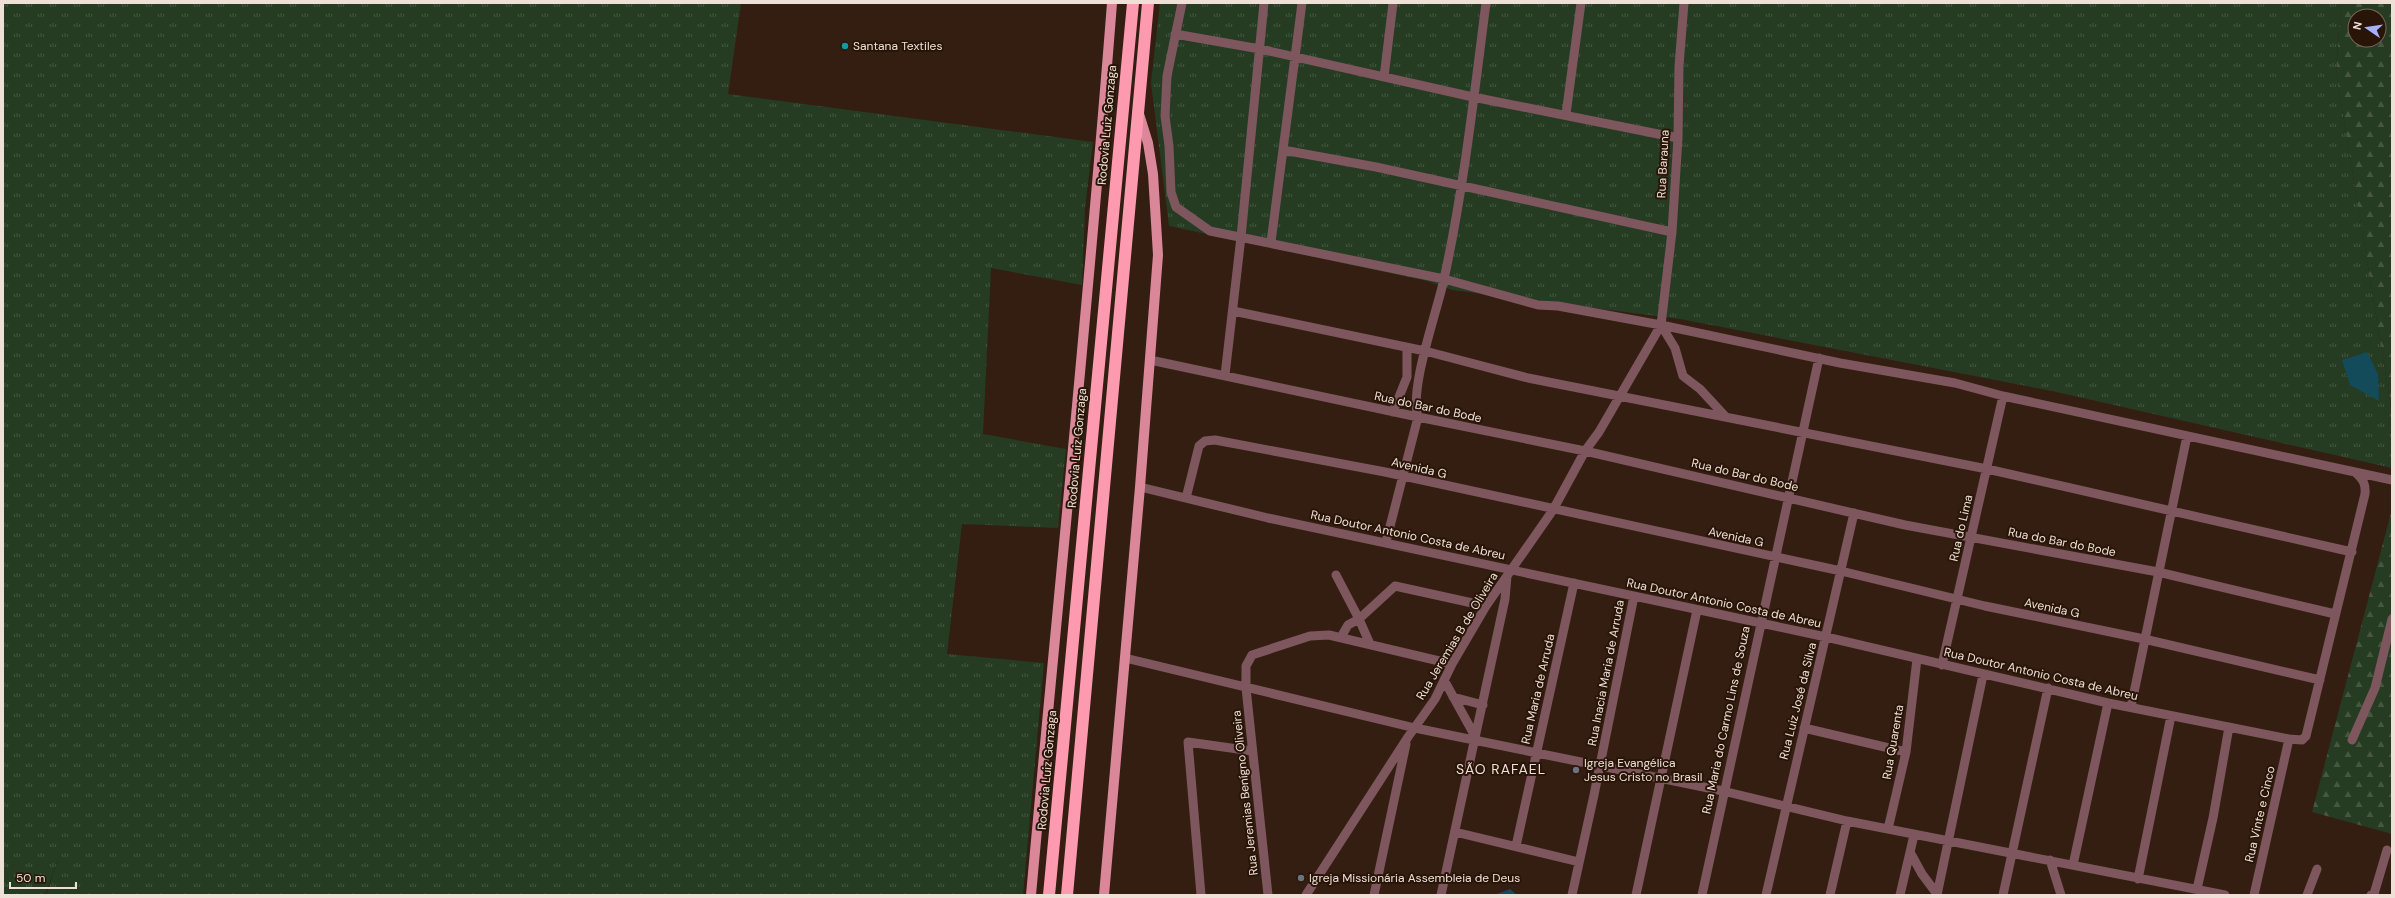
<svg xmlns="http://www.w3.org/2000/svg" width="2395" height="898" viewBox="0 0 2395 898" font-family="'DM Sans',sans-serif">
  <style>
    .grass { fill: url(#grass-tufts) }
    .forest { fill: url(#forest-firs); fill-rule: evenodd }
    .water { fill: #144b5a }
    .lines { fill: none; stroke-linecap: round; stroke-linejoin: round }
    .street { stroke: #7e565e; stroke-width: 9 }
    .primary { stroke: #d98799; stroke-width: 10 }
    .highway { stroke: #fd9ab0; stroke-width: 12 }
    .culture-dot { fill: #0f9aa8; stroke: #291508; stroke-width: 1.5 }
    .worship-dot { fill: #6b7280; stroke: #291508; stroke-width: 1.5 }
    .labels { text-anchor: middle; stroke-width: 4; stroke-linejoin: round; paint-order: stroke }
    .poi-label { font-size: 12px; fill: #eee0d7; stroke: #291508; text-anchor: start }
    .street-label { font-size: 12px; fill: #eee0d7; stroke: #291508 }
    .quarter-label { font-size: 14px; letter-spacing: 1px; fill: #eee0d7; stroke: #291508 }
  </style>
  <defs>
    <pattern id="grass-tufts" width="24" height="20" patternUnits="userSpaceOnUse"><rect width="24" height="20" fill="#253b22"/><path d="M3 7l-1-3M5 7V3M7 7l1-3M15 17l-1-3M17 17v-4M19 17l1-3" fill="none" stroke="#455741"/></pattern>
    <pattern id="forest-firs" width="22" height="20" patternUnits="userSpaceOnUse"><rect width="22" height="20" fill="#253b22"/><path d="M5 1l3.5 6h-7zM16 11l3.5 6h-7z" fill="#455741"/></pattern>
  </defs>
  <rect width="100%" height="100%" fill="#331e11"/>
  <path class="grass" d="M 3,3 L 741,3 L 728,94 L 1093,142 L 1085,208 L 1082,285 L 991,268 L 983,434 L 1066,449 L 1058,528 L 962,524 L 947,654 L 1044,663 L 1023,895 L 46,895 L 60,854 L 45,895 L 3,895 Z
    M 1160,3 L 2341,3 L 2336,72 L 2392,412 L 2392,468 L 2052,391 L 1680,319 L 1452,290 L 1427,281 L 1169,226 L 1151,83 Z"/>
  <path class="forest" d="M 2341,3 L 2392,3 L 2392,412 L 2336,72 ZM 2355,16 L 2379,16 L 2379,40 L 2355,40 Z
    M 2392,509 L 2392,834 L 2312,812 Z"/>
  <path class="water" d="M 2367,352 L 2378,374 L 2379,401 L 2350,385 L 2342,360 Z
    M 1510,889 L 1517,895 L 1494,895 Z"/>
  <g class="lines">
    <path class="street" d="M 1182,3 L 1167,76 L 1165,116 L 1169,146 L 1171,192 L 1176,207 L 1210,231 L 1444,279 L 1538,305 L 1558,306 L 1661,325 L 1840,363 L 1955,383 L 2003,396 L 2392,480
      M 1175,34 L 1260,49 L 1473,97 L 1678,138
      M 1384,77 L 1393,3
      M 1566,114 L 1581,3
      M 1283,150 L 1376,167 L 1672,232
      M 1271,242 L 1302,3
      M 1233,311 L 1425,351 L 1528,378 L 1987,469 L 2352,552
      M 1661,325 L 1675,348 L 1683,376 L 1700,389 L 1725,416
      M 1150,360 L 1418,417 L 1585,451 L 1905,525 L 2158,572 L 2335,614
      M 1225,375 L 1241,237 L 1264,3
      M 1393,412 L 1407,377 L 1407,348
      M 1140,487 L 1268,518 L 1826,637 L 2108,703 L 2289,739 L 2302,740 L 2306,736 L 2365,494 C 2366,484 2363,479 2355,472
      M 1186,498 L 1199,446 L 1205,441 L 1215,440 L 1385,472 L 1841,571 L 1985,606 L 2144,639 L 2320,680
      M 1386,542 L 1418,417 C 1409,388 1437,312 1444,279 C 1464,188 1474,95 1486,3
      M 1336,575 L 1359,619 L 1348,625 L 1341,637
      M 1370,644 L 1359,619 L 1395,586 L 1486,606
      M 1125,658 L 1415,728 L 1723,791 L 1847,821 L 2225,895
      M 1942,665 L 2003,396
      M 1444,680 L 1476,738
      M 1453,697 L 1483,705
      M 2131,707 L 2187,436
      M 1804,728 L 1906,752
      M 2352,740 L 2375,688 L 2392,619
      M 1888,829 L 1906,752 L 1917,659
      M 1455,832 L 1579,862
      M 1516,846 L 1574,583
      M 1910,852 L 1922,874 L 1937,894
      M 2050,860 L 2061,895
      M 2073,865 L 2108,703
      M 2138,879 L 2171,716
      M 2197,889 L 2213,818 L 2229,727
      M 1201,895 L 1188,742 L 1252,751
      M 1268,895 L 1246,688 L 1246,666 L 1252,655 L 1310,636 L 1329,635 L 1452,664
      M 1306,895 L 1408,737 L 1435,699 L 1452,664 L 1486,606 L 1553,510 L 1585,451 L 1599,432 L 1661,325 L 1672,232 L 1678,138 L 1679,66 L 1684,3
      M 1374,895 L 1406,744
      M 1441,895 L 1505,599 L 1507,576
      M 1572,895 L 1594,795 L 1634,596
      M 1636,895 L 1697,610
      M 1702,895 L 1819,358
      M 1766,895 L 1854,513
      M 1830,895 L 1847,821
      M 1900,895 L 1914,835
      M 1937,895 L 1983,675
      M 2003,895 L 2048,688
      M 2254,895 L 2289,739
      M 2307,895 L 2317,869
      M 2371,895 L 2374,894 L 2387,850"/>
    <path class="primary" d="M 1031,895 C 1058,598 1089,301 1112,3
      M 1104,895 L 1140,487 L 1158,255 L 1153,174 L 1148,143 L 1139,114"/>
    <path class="highway" d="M 1049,895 L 1133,3
      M 1067,895 L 1148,3"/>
  </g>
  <circle class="culture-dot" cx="845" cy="46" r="4"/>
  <g class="worship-dot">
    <circle cx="1576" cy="770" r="4"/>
    <circle cx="1301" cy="878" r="4"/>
  </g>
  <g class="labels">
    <g class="poi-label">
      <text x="853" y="50">Santana Textiles</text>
      <text x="1584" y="767">Igreja Evangélica<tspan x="1584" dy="14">Jesus Cristo no Brasil</tspan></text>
      <text x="1309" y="882">Igreja Missionária Assembleia de Deus</text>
    </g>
    <g class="street-label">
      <text transform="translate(1107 125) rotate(-85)" y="4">Rodovia Luiz Gonzaga</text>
      <text transform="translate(1663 164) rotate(-87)" y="4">Rua Barauna</text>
      <text transform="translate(1428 407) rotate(12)" y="4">Rua do Bar do Bode</text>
      <text transform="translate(1077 448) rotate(-85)" y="4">Rodovia Luiz Gonzaga</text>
      <text transform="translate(1419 468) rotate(13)" y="4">Avenida G</text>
      <text transform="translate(1745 475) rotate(13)" y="4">Rua do Bar do Bode</text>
      <text transform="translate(1961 528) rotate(-77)" y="4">Rua do Lima</text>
      <text transform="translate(1408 535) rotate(12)" y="4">Rua Doutor Antonio Costa de Abreu</text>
      <text transform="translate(1736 537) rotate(12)" y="4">Avenida G</text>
      <text transform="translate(2062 542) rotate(11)" y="4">Rua do Bar do Bode</text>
      <text transform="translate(1724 603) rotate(12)" y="4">Rua Doutor Antonio Costa de Abreu</text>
      <text transform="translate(2052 608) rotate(12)" y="4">Avenida G</text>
      <text transform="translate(1457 636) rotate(-59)" y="4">Rua Jeremias B de Oliveira</text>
      <text transform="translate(1606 673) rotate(-79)" y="4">Rua Inacia Maria de Arruda</text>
      <text transform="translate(2041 674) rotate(13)" y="4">Rua Doutor Antonio Costa de Abreu</text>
      <text transform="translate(1538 689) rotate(-77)" y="4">Rua Maria de Arruda</text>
      <text transform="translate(1798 701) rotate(-76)" y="4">Rua Luiz José da Silva</text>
      <text transform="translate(1726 720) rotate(-78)" y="4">Rua Maria do Carmo Lins de Souza</text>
      <text transform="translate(1893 742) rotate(-80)" y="4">Rua Quarenta</text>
      <text transform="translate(1047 770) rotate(-85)" y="4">Rodovia Luiz Gonzaga</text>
      <text transform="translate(1245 793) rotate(-96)" y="4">Rua Jeremias Benígno Oliveira</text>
      <text transform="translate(2260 814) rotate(-77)" y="4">Rua Vinte e Cinco</text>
    </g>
    <g class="quarter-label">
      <text x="1501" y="774">SÃO RAFAEL</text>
    </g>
  </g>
  <rect width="2395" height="898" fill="none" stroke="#eee0d7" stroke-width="8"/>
  <g transform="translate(2367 28) rotate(283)"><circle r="19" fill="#291508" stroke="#78665b"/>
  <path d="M0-3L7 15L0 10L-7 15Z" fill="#a6b1fc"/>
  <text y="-6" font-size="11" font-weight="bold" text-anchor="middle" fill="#eee0d7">N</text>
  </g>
  <path d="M10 882v6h66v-6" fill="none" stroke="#eee0d7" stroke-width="2"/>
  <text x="16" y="882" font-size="12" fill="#eee0d7" stroke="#291508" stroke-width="3" paint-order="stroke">50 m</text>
</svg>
